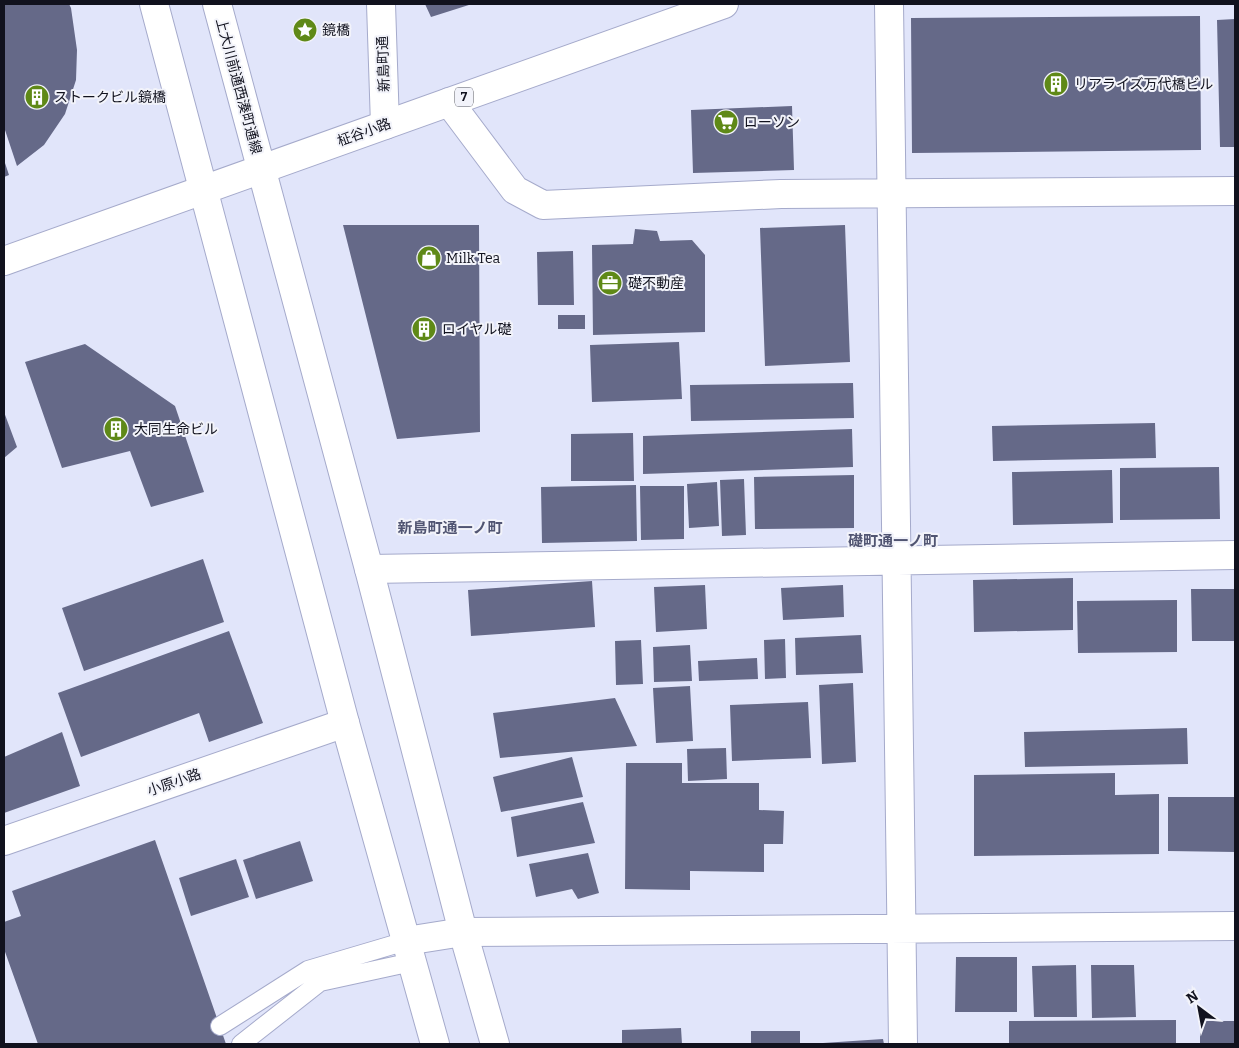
<svg xmlns="http://www.w3.org/2000/svg" width="1239" height="1048" viewBox="0 0 1239 1048" font-family="Bitter,'Noto Sans JP',serif">
  <style>
    .building { fill: #656988 }
    .lines { fill: none; stroke-linecap: round; stroke-linejoin: round }
    .lane-casing { stroke: #a5aacb; stroke-width: 20 }
    .street-casing { stroke: #a5aacb; stroke-width: 30 }
    .secondary-casing { stroke: #a5aacb; stroke-width: 30 }
    .highway-casing { stroke: #a5aacb; stroke-width: 30 }
    .lane { stroke: #fff; stroke-width: 18 }
    .street { stroke: #fff; stroke-width: 28 }
    .secondary { stroke: #fff; stroke-width: 28 }
    .highway { stroke: #fff; stroke-width: 28 }
    .labels { text-anchor: middle; stroke-width: 4; stroke-linejoin: round; paint-order: stroke }
    .shield { fill: #f2f3fa; stroke: #545660; stroke-width: 1 }
    .shield-label { font-size: 12px; font-weight: bold; fill: #11121e }
    .poi-label { font-size: 14px; fill: #11121e; stroke: #f2f3fa; text-anchor: start }
    .street-label { font-size: 14px; fill: #11121e; stroke: #f2f3fa }
    .neighbourhood-label { font-size: 15px; font-weight: bold; fill: #515572; stroke: #f2f3fa }
  </style>
  <rect width="100%" height="100%" fill="#e1e5fa"/>
  <path class="building" d="M 4,4 L 69,4 L 71,8 L 77,50 L 76,80 L 65,114 L 44,145 L 17,166 L 4,127 Z
    M 425,4 L 472,4 L 431,17 Z
    M 1200,16 L 1201,150 L 912,153 L 911,18 Z
    M 1235,19 L 1235,147 L 1220,147 L 1217,20 Z
    M 792,106 L 794,170 L 693,173 L 691,110 Z
    M 4,160 L 9,175 L 4,177 Z
    M 343,225 L 479,225 L 480,432 L 397,439 Z
    M 845,225 L 850,362 L 765,366 L 760,228 Z
    M 635,229 L 657,231 L 660,241 L 692,240 L 705,255 L 705,332 L 593,335 L 592,245 L 633,244 Z
    M 573,251 L 574,305 L 538,305 L 537,252 Z
    M 558,315 L 585,315 L 585,329 L 558,329 Z
    M 679,342 L 682,399 L 592,402 L 590,345 Z
    M 85,344 L 175,406 L 204,492 L 151,507 L 130,451 L 62,468 L 25,362 Z
    M 853,383 L 854,418 L 691,421 L 690,385 Z
    M 4,412 L 17,447 L 4,458 Z
    M 1155,423 L 1156,458 L 993,461 L 992,426 Z
    M 852,429 L 853,467 L 643,474 L 643,436 Z
    M 633,433 L 634,481 L 571,481 L 571,434 Z
    M 1219,467 L 1220,519 L 1120,520 L 1120,468 Z
    M 1112,470 L 1113,523 L 1013,525 L 1012,472 Z
    M 854,475 L 854,528 L 755,529 L 754,477 Z
    M 744,479 L 746,535 L 722,536 L 720,480 Z
    M 717,482 L 719,526 L 689,528 L 687,484 Z
    M 636,485 L 637,541 L 542,543 L 541,487 Z
    M 640,486 L 684,486 L 684,539 L 641,540 Z
    M 203,559 L 224,622 L 84,671 L 62,608 Z
    M 1073,578 L 1073,630 L 974,632 L 973,580 Z
    M 592,581 L 595,627 L 471,636 L 468,590 Z
    M 705,585 L 707,629 L 656,632 L 654,587 Z
    M 843,585 L 844,617 L 783,620 L 781,588 Z
    M 1191,589 L 1235,589 L 1235,641 L 1192,641 Z
    M 1177,600 L 1177,652 L 1078,653 L 1077,601 Z
    M 229,631 L 263,723 L 209,742 L 199,713 L 81,757 L 58,693 Z
    M 861,635 L 863,673 L 796,675 L 795,638 Z
    M 785,639 L 786,678 L 765,679 L 764,640 Z
    M 641,640 L 643,684 L 616,685 L 615,641 Z
    M 690,645 L 692,681 L 654,682 L 653,647 Z
    M 757,658 L 758,679 L 699,681 L 698,661 Z
    M 853,683 L 856,762 L 822,764 L 819,685 Z
    M 690,686 L 693,741 L 656,743 L 653,688 Z
    M 615,698 L 637,746 L 500,758 L 493,713 Z
    M 808,702 L 811,758 L 732,761 L 730,705 Z
    M 1187,728 L 1188,764 L 1025,767 L 1024,732 Z
    M 62,732 L 80,786 L 4,813 L 4,757 Z
    M 726,748 L 727,779 L 688,781 L 687,749 Z
    M 572,757 L 583,797 L 501,812 L 493,777 Z
    M 626,763 L 682,763 L 682,783 L 759,783 L 759,810 L 784,811 L 783,844 L 764,844 L 764,872 L 690,871 L 690,890 L 625,889 Z
    M 1115,773 L 1115,795 L 1159,794 L 1159,854 L 974,856 L 974,775 Z
    M 1168,797 L 1235,797 L 1235,852 L 1168,851 Z
    M 583,802 L 595,843 L 517,857 L 511,817 Z
    M 155,840 L 226,1044 L 38,1044 L 4,949 L 4,922 L 21,916 L 12,891 Z
    M 300,841 L 313,881 L 256,899 L 243,860 Z
    M 588,853 L 599,893 L 578,899 L 572,889 L 536,897 L 529,864 Z
    M 236,859 L 249,897 L 191,916 L 179,878 Z
    M 956,957 L 1017,957 L 1017,1012 L 955,1012 Z
    M 1076,965 L 1077,1017 L 1034,1017 L 1032,966 Z
    M 1091,965 L 1134,965 L 1136,1017 L 1092,1018 Z
    M 1176,1020 L 1176,1044 L 1009,1044 L 1009,1021 Z
    M 1200,1021 L 1235,1021 L 1235,1044 L 1200,1044 Z
    M 681,1028 L 682,1044 L 622,1044 L 622,1030 Z
    M 751,1031 L 800,1031 L 800,1044 L 751,1044 Z
    M 883,1039 L 884,1044 L 823,1044 L 823,1043 Z"/>
  <g class="lines">
    <defs>
      <path id="lane" d="M 220,1026 L 308,970 L 406,941
        M 241,1044 L 320,982 L 412,962"/>
      <path id="street" d="M 381,4 L 385,125
        M 889,4 L 903,1044
        M 449,102 L 515,190 L 543,205 L 781,194 L 1235,191
        M 369,569 L 1235,555
        M 4,841 L 345,723
        M 406,941 L 463,932 L 1235,926"/>
      <path id="secondary" d="M 154,4 L 345,723 L 435,1044
        M 217,4 L 369,569 L 463,932 L 495,1044"/>
      <path id="highway" d="M 4,261 L 724,4"/>
    </defs>
    <use href="#lane" class="lane-casing"/>
    <use href="#street" class="street-casing"/>
    <use href="#secondary" class="secondary-casing"/>
    <use href="#highway" class="highway-casing"/>
    <use href="#lane" class="lane"/>
    <use href="#street" class="street"/>
    <use href="#secondary" class="secondary"/>
    <use href="#highway" class="highway"/>
  </g>
  <defs>
    <symbol id="sight-disc" viewBox="-11 -11 22 22"><circle r="9.5" fill="#5f8917" stroke="#f2f3fa"/><path d="M0-6L1.8-2.2L6-1.7L2.9 1.2L3.7 5.4L0 3.3L-3.7 5.4L-2.9 1.2L-6-1.7L-1.8-2.2Z" fill="#fff"/></symbol>
    <symbol id="building-disc" viewBox="-11 -11 22 22"><circle r="9.5" fill="#5f8917" stroke="#f2f3fa"/><path d="M-4-6H4V6H1V3H-1V6H-4ZM-2.5-4.3h1.7v1.8h-1.7ZM.8-4.3h1.7v1.8H.8ZM-2.5-1h1.7V.8h-1.7ZM.8-1h1.7V.8H.8Z" fill="#fff"/></symbol>
    <symbol id="supermarket-disc" viewBox="-11 -11 22 22"><circle r="9.5" fill="#5f8917" stroke="#f2f3fa"/><path d="M-6-5.5h2.5l.6 2H6L4.5 2H-2.5L-4.4-4H-6ZM-1.5 3.2a1.3 1.3 0 1 0 .1 0ZM3 3.2a1.3 1.3 0 1 0 .1 0Z" fill="#fff"/></symbol>
    <symbol id="shop-disc" viewBox="-11 -11 22 22"><circle r="9.5" fill="#5f8917" stroke="#f2f3fa"/><path d="M-5-2.5h2.3a2.7 3.5 0 0 1 5.4 0H5L5.5 6h-11ZM-1.5-2.5h3a1.5 2.3 0 0 0-3 0Z" fill="#fff"/></symbol>
    <symbol id="office-disc" viewBox="-11 -11 22 22"><circle r="9.5" fill="#5f8917" stroke="#f2f3fa"/><path d="M-6-3h4V-5.5h4V-3h4V5H-6ZM-1-4.5V-3h2v-1.5ZM-6 0V1H6V0Z" fill="#fff"/></symbol>
  </defs>
  <g fill-rule="evenodd">
    <use href="#sight-disc" x="291" y="16" width="28" height="28"/>
    <use href="#building-disc" x="1042" y="70" width="28" height="28"/>
    <use href="#building-disc" x="23" y="83" width="28" height="28"/>
    <use href="#supermarket-disc" x="712" y="108" width="28" height="28"/>
    <use href="#shop-disc" x="415" y="244" width="28" height="28"/>
    <use href="#office-disc" x="596" y="269" width="28" height="28"/>
    <use href="#building-disc" x="410" y="315" width="28" height="28"/>
    <use href="#building-disc" x="102" y="415" width="28" height="28"/>
  </g>
  <g class="labels">
    <rect class="shield" x="455" y="87.5" width="18" height="19" rx="4"/>
    <g class="shield-label">
      <text x="464" y="101">7</text>
    </g>
    <g class="poi-label">
      <text x="322" y="35">鏡橋</text>
      <text x="1074" y="89">リアライズ万代橋ビル</text>
      <text x="54" y="102">ストークビル鏡橋</text>
      <text x="744" y="127">ローソン</text>
      <text x="446" y="263">Milk Tea</text>
      <text x="628" y="288">礎不動産</text>
      <text x="442" y="334">ロイヤル礎</text>
      <text x="134" y="434">大同生命ビル</text>
    </g>
    <g class="street-label">
      <text transform="translate(383 64) rotate(-92)" y="5">新島町通</text>
      <text transform="translate(239 86) rotate(75)" y="5">上大川前通西湊町通線</text>
      <text transform="translate(364 132) rotate(-20)" y="5">柾谷小路</text>
      <text transform="translate(174 782) rotate(-19)" y="5">小原小路</text>
    </g>
    <g class="neighbourhood-label">
      <text x="450" y="533">新島町通一ノ町</text>
      <text x="893" y="546">礎町通一ノ町</text>
    </g>
  </g>
  <rect width="1239" height="1048" fill="none" stroke="#11121e" stroke-width="10"/>
  <g transform="translate(1199 1008) rotate(328)" stroke="#f2f3fa" stroke-width="4" paint-order="stroke">
  <path d="M0-4L9 19L0 12L-9 19Z" fill="#11121e"/>
  <text y="-8" font-size="14" font-weight="bold" text-anchor="middle" fill="#11121e">N</text>
  </g>
</svg>
